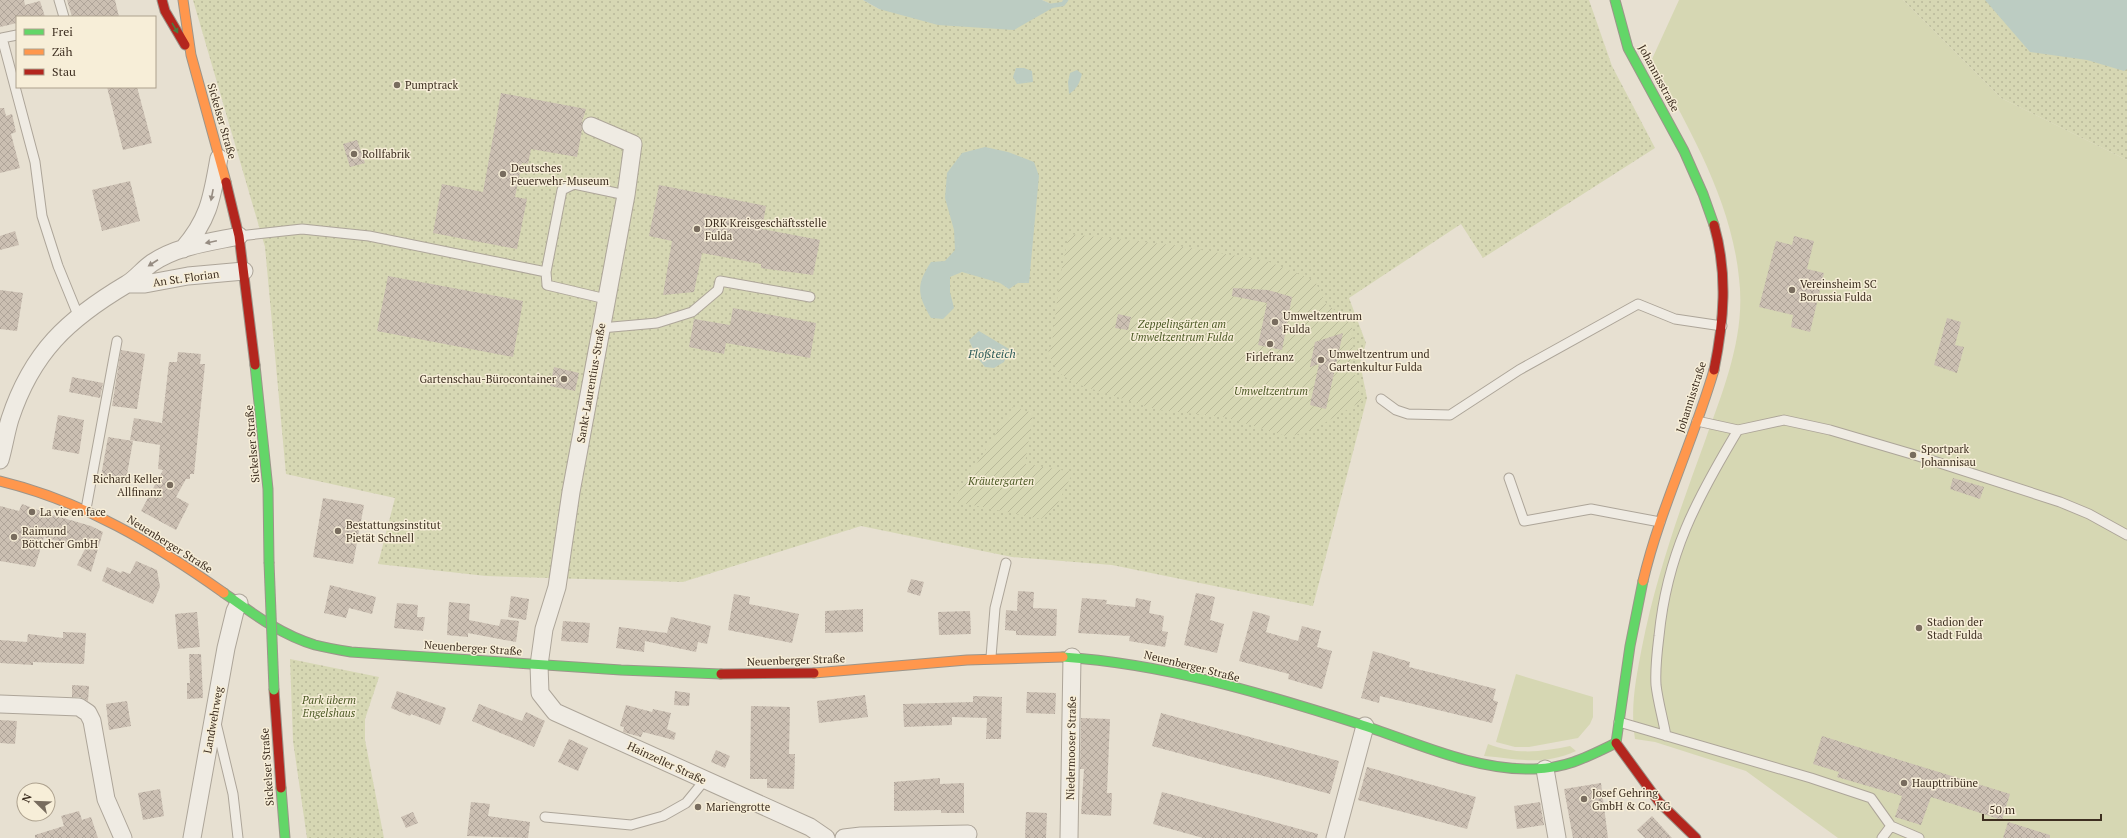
<svg xmlns="http://www.w3.org/2000/svg" width="2127" height="838" viewBox="0 0 2127 838" font-family="'PT Serif',serif">
  <style>
    .grass { fill: #d6d7b3 }
    .park { fill: url(#park-dots) }
    .garden { fill: url(#garden-furrows) }
    .water { fill: #bcccc2 }
    .lines { fill: none; stroke-linecap: round; stroke-linejoin: round }
    .stream { stroke: #bcccc2; stroke-width: 4.5 }
    .building { fill: url(#building-cross-hatch) }
    .lane-casing { stroke: #ada599; stroke-width: 11 }
    .street-casing { stroke: #ada599; stroke-width: 19 }
    .fast-casing { stroke: #9c958a; stroke-width: 11 }
    .slow-casing { stroke: #9c958a; stroke-width: 11 }
    .jam-casing { stroke: #9c958a; stroke-width: 11 }
    .lane { stroke: #efebe3; stroke-width: 9 }
    .street { stroke: #efebe3; stroke-width: 17 }
    .fast { stroke: #63d668; stroke-width: 9 }
    .slow { stroke: #ff974d; stroke-width: 9 }
    .jam { stroke: #b3261e; stroke-width: 9 }
    .fast-bridge-casing { stroke: #9c958a; stroke-width: 11; stroke-linecap: butt }
    .fast-bridge { stroke: #63d668; stroke-width: 9 }
    .oneway { fill: #4e7a40 }
    .oneway2 { fill: #968c82 }
    .poi-dot { fill: #786c5e; stroke: #f7eed8; stroke-width: 1.5 }
    .labels { text-anchor: middle; stroke-width: 3; stroke-linejoin: round; paint-order: stroke }
    .street-label { font-size: 11px; fill: #3d2e20; stroke: #f7eed8 }
    .poi-label { font-size: 11px; fill: #3d2e20; stroke: #f7eed8; text-anchor: start }
    .park-label { font-size: 11px; font-style: italic; fill: #4d5a26; stroke: #f7eed8 }
    .water-label { font-size: 12px; font-style: italic; fill: #2f5d5a; stroke: #f7eed8 }
  </style>
  <defs>
    <pattern id="park-dots" width="8" height="8" patternUnits="userSpaceOnUse"><rect width="8" height="8" fill="#d6d7b3"/><path d="M2 2h.1M6 6h.1" fill="none" stroke="#b9b99a" stroke-width="1.8" stroke-linecap="round"/></pattern>
    <pattern id="garden-furrows" width="10" height="10" patternUnits="userSpaceOnUse"><rect width="10" height="10" fill="#d6d7b3"/><path d="M-1 1l2-2M0 10L10 0M9 11l2-2" fill="none" stroke="#b9b99a"/></pattern>
    <pattern id="building-cross-hatch" width="8" height="8" patternUnits="userSpaceOnUse"><rect width="8" height="8" fill="#cbbfb2"/><path d="M0 0l8 8M0 8l8-8" fill="none" stroke="#afa499"/></pattern>
  </defs>
  <rect width="100%" height="100%" fill="#e7e0d1"/>
  <path class="grass" d="M 1679,0 L 1903,0 L 2001,98 L 2127,160 L 2127,838 L 1838,838 L 1746,771 L 1655,742 L 1635,739 C 1630,707 1636,678 1642,647 C 1656,576 1680,509 1705,441 C 1724,388 1746,335 1739,278 C 1731,198 1688,128 1652,59 Z
    M 1516,674 L 1593,697 L 1593,717 L 1590,724 L 1578,738 L 1529,747 L 1515,747 L 1496,742 Z
    M 1488,744 C 1516,755 1541,752 1570,746 L 1576,751 C 1543,766 1519,759 1484,756 Z"/>
  <path class="park" d="M 193,0 L 863,0 L 879,9 L 1055,6 L 1042,0 L 1589,0 L 1612,66 L 1655,148 L 1483,258 L 1461,224 L 1349,298 L 1366,343 L 1360,363 L 1367,398 L 1313,606 L 1112,565 L 1012,557 L 861,526 L 683,582 L 486,576 L 378,564 L 395,498 L 286,474 L 265,247 Z
    M 1903,0 L 2127,0 L 2127,160 L 2001,98 Z
    M 290,659 L 379,677 L 365,719 L 365,740 L 384,838 L 307,838 L 293,741 Z"/>
  <path class="garden" d="M 1069,234 L 1172,245 L 1267,261 L 1315,281 L 1327,305 L 1352,322 L 1353,369 L 1362,401 L 1314,429 L 1289,437 L 1225,417 L 1158,410 L 1098,391 L 1074,383 L 1058,372 L 1048,353 L 1052,343 L 1060,277 Z
    M 1013,407 L 1033,413 L 1025,464 L 1073,472 L 1058,503 L 1041,519 L 953,501 Z"/>
  <path class="water" d="M 863,0 L 1042,0 L 1056,6 L 1014,30 L 938,25 L 879,9 Z
    M 1985,0 L 2127,0 L 2127,69 L 2124,71 L 2087,60 L 2030,52 Z
    M 1016,68 L 1024,68 L 1032,71 L 1033,82 L 1017,84 L 1013,77 Z
    M 1077,70 L 1082,74 C 1079,84 1077,89 1069,94 L 1068,82 L 1070,73 Z
    M 985,147 L 1008,152 L 1034,162 L 1039,176 L 1029,283 L 1018,283 L 1009,289 L 1000,283 L 962,272 L 950,277 L 950,292 L 954,308 L 943,319 L 931,318 C 917,294 916,285 931,262 L 945,261 L 955,250 L 954,230 L 945,198 L 947,173 L 962,153 Z
    M 979,331 L 1009,349 L 1004,362 L 994,368 L 985,367 L 976,356 L 969,340 Z"/>
  <g class="lines">
    <path class="stream" d="M 1050,6 L 1063,4 L 1066,0"/>
  </g>
  <path class="building" d="M 0,0 L 24,0 L 25,5 L 40,1 L 45,17 L 17,17 L 17,23 L 0,27 Z
    M 67,0 L 115,0 L 119,17 L 72,17 Z
    M 107,87 L 137,87 L 152,143 L 123,150 Z
    M 501,93 L 586,109 L 582,122 L 582,130 L 577,157 L 531,149 L 528,164 L 522,163 L 515,197 L 527,199 L 517,249 L 433,233 L 442,184 L 483,192 Z
    M 0,108 L 4,108 L 6,116 L 12,114 L 16,132 L 11,134 L 20,168 L 0,173 Z
    M 357,140 L 365,163 L 350,167 L 343,144 Z
    M 130,181 L 140,221 L 102,231 L 92,190 Z
    M 659,185 L 766,206 L 762,229 L 820,240 L 813,275 L 761,268 L 761,264 L 702,253 L 694,292 L 663,295 L 672,241 L 649,236 Z
    M 15,231 L 19,245 L 0,250 L 0,236 Z
    M 1794,236 L 1814,241 L 1807,269 L 1824,273 L 1810,332 L 1791,327 L 1793,315 L 1759,307 L 1776,241 L 1792,245 Z
    M 388,276 L 523,301 L 513,357 L 377,331 Z
    M 1233,288 L 1268,290 L 1292,297 L 1282,350 L 1258,345 L 1267,303 L 1232,296 Z
    M 0,290 L 23,293 L 17,331 L 0,329 Z
    M 733,308 L 816,323 L 810,358 L 726,343 L 724,354 L 689,347 L 694,319 L 730,325 Z
    M 1118,314 L 1131,317 L 1128,330 L 1115,328 Z
    M 1947,318 L 1961,322 L 1955,345 L 1964,347 L 1957,373 L 1934,365 Z
    M 1343,333 L 1326,409 L 1310,405 L 1319,364 L 1310,367 L 1315,342 Z
    M 121,350 L 145,354 L 137,409 L 112,406 Z
    M 178,352 L 201,354 L 200,364 L 205,364 L 194,474 L 190,474 L 190,479 L 186,479 L 176,497 L 189,504 L 176,530 L 141,511 L 163,470 L 158,469 L 160,445 L 130,440 L 134,418 L 162,423 L 169,362 L 177,362 Z
    M 554,367 L 579,373 L 575,391 L 550,386 Z
    M 72,377 L 103,383 L 100,398 L 69,392 Z
    M 58,415 L 84,420 L 79,454 L 52,449 Z
    M 108,437 L 133,441 L 126,480 L 101,476 Z
    M 1953,478 L 1984,487 L 1980,499 L 1950,489 Z
    M 323,498 L 364,505 L 353,564 L 313,557 Z
    M 22,504 L 46,513 L 91,526 L 103,532 L 91,572 L 77,565 L 85,549 L 44,537 L 35,567 L 0,561 L 0,506 L 19,511 Z
    M 136,561 L 157,570 L 160,587 L 153,604 L 102,581 L 107,567 L 121,573 L 122,571 L 130,574 Z
    M 911,579 L 924,582 L 920,596 L 907,592 Z
    M 330,585 L 376,597 L 372,614 L 349,608 L 346,618 L 324,613 Z
    M 1018,591 L 1034,592 L 1033,608 L 1057,609 L 1056,636 L 1016,635 L 1016,631 L 1005,630 L 1006,610 L 1017,611 Z
    M 1196,593 L 1215,597 L 1210,620 L 1224,624 L 1217,653 L 1184,645 Z
    M 734,594 L 750,597 L 749,604 L 799,614 L 792,643 L 728,630 Z
    M 511,596 L 529,599 L 526,620 L 508,617 Z
    M 1082,598 L 1107,600 L 1106,604 L 1135,607 L 1136,598 L 1151,601 L 1149,613 L 1164,616 L 1162,631 L 1168,632 L 1165,647 L 1129,641 L 1130,636 L 1078,633 Z
    M 449,602 L 470,604 L 469,620 L 499,626 L 501,619 L 519,621 L 516,642 L 468,633 L 468,637 L 447,635 Z
    M 397,603 L 418,605 L 417,617 L 425,617 L 423,631 L 394,628 Z
    M 863,609 L 863,632 L 825,633 L 825,611 Z
    M 970,611 L 971,634 L 939,635 L 938,612 Z
    M 1253,611 L 1270,616 L 1266,632 L 1298,641 L 1302,626 L 1321,631 L 1317,647 L 1332,651 L 1322,689 L 1288,679 L 1289,674 L 1239,661 Z
    M 197,612 L 200,647 L 178,649 L 175,614 Z
    M 671,617 L 711,626 L 707,644 L 698,642 L 696,652 L 645,641 L 644,652 L 616,648 L 619,627 L 667,633 Z
    M 563,621 L 590,623 L 588,643 L 561,641 Z
    M 63,632 L 86,633 L 84,664 L 33,662 L 33,665 L 0,663 L 0,640 L 27,642 L 28,634 L 63,638 Z
    M 1373,651 L 1410,662 L 1409,667 L 1496,689 L 1493,700 L 1498,702 L 1492,723 L 1380,696 L 1379,703 L 1361,698 Z
    M 189,654 L 201,654 L 203,698 L 187,699 L 187,683 L 190,683 Z
    M 72,685 L 89,686 L 88,701 L 80,697 L 72,697 Z
    M 397,691 L 446,708 L 440,725 L 411,714 L 410,716 L 391,708 Z
    M 675,691 L 690,693 L 689,706 L 674,705 Z
    M 1027,692 L 1056,693 L 1055,714 L 1026,713 Z
    M 865,695 L 868,717 L 819,723 L 817,701 Z
    M 973,696 L 1002,697 L 1001,739 L 986,739 L 987,718 L 952,717 L 952,725 L 904,727 L 903,704 L 973,702 Z
    M 127,701 L 131,726 L 109,730 L 106,704 Z
    M 479,704 L 522,721 L 526,712 L 545,721 L 534,747 L 472,721 Z
    M 626,705 L 652,712 L 653,709 L 671,713 L 667,729 L 676,733 L 674,740 L 643,732 L 641,737 L 623,732 L 624,727 L 620,726 Z
    M 751,706 L 790,707 L 789,754 L 795,754 L 794,789 L 767,788 L 767,779 L 750,779 Z
    M 1161,713 L 1339,761 L 1330,794 L 1152,746 Z
    M 1081,718 L 1110,719 L 1107,793 L 1112,793 L 1111,816 L 1081,814 L 1084,769 L 1080,769 Z
    M 0,720 L 17,721 L 15,744 L 0,743 Z
    M 1822,736 L 2010,794 L 2002,820 L 1931,797 L 1921,825 L 1895,817 L 1902,796 L 1837,777 L 1839,772 L 1813,764 Z
    M 569,739 L 588,748 L 578,771 L 558,762 Z
    M 716,750 L 730,756 L 725,768 L 711,762 Z
    M 1367,767 L 1476,797 L 1467,829 L 1358,800 Z
    M 940,778 L 940,784 L 964,783 L 964,813 L 941,813 L 941,810 L 894,811 L 894,782 Z
    M 1601,783 L 1608,838 L 1573,838 L 1564,789 Z
    M 160,789 L 164,816 L 143,820 L 138,793 Z
    M 1162,792 L 1318,834 L 1317,838 L 1203,838 L 1153,824 Z
    M 471,802 L 490,804 L 488,816 L 530,822 L 528,838 L 467,836 Z
    M 1540,802 L 1544,825 L 1517,829 L 1514,806 Z
    M 79,811 L 82,820 L 91,817 L 98,838 L 35,838 L 35,835 L 64,826 L 61,816 Z
    M 413,812 L 418,823 L 406,828 L 401,817 Z
    M 1026,812 L 1047,813 L 1046,838 L 1025,838 Z
    M 1652,816 L 1672,838 L 1645,838 L 1637,830 Z
    M 2008,822 L 2050,835 L 2050,838 L 2003,838 Z"/>
  <g class="lines">
    <defs>
      <path id="lane" d="M 59,0 L 64,17
        M 17,35 L 2,38 L 35,162 L 42,216 L 58,266 L 78,315
        M 239,236 L 302,229 L 369,236 L 546,272
        M 606,299 L 547,285 L 546,272 L 562,190 L 574,184 L 626,195
        M 601,328 L 657,323 L 692,312 L 718,290 L 720,281 L 810,297
        M 1381,399 L 1396,410 L 1408,414 L 1450,415 L 1519,370 L 1638,304 L 1675,319 L 1722,326
        M 1697,421 L 1738,430 L 1784,420 L 1830,430 L 1915,455 L 2060,502 L 2089,514 L 2127,535
        M 1509,478 L 1524,521 L 1591,509 L 1660,522
        M 86,509 L 117,341
        M 991,657 L 995,608 L 1006,563
        M 1619,722 L 1811,778 L 1871,798 L 1891,826 L 1919,838
        M 216,723 L 233,794 L 238,838
        M 1666,736 C 1663,719 1658,702 1656,685 C 1655,669 1657,652 1659,636 C 1667,554 1696,500 1738,430
        M 545,817 L 631,825 L 663,816 L 686,803 L 704,781
        M 1882,838 L 1891,826"/>
      <path id="street" d="M 591,126 L 633,144 L 626,195 L 571,492 L 557,587 L 544,629 L 539,665 L 540,693 L 555,712 L 810,827 L 826,838
        M 183,249 C 210,218 212,196 219,158
        M 128,284 L 145,284 L 188,276 L 244,271
        M 0,460 C 4,446 6,432 10,419 C 32,352 68,319 127,284 C 136,279 143,269 152,263 C 177,246 210,242 239,236
        M 0,704 L 79,707 L 88,713 L 92,721 L 106,799 L 123,838
        M 1545,769 L 1557,838
        M 192,838 L 226,648 L 235,611 L 239,603
        M 844,838 L 861,836 L 968,834
        M 1069,838 L 1072,657
        M 1335,838 L 1365,726"/>
      <path id="fast" d="M 1615,0 L 1628,48 L 1684,151 L 1703,194 L 1714,225
        M 255,365 L 268,489 L 269,562
        M 224,593 C 252,613 281,635 315,645 C 327,648 339,650 351,652 L 621,670 L 721,674
        M 1063,657 C 1165,664 1262,693 1359,724 C 1415,742 1474,771 1534,769 C 1567,768 1587,757 1616,743
        M 1616,743 L 1630,646 L 1643,581
        M 281,788 L 285,838"/>
      <path id="slow" d="M 183,0 L 191,55 L 226,182
        M 0,481 C 83,501 155,544 224,593
        M 1643,581 C 1660,509 1693,442 1714,370
        M 814,673 L 967,660 L 1063,657"/>
      <path id="jam" d="M 162,0 L 165,11 L 185,45
        M 226,182 L 239,236 L 255,365
        M 1714,370 C 1724,321 1728,274 1714,225
        M 721,674 L 814,673
        M 274,690 L 281,788
        M 1616,743 L 1659,802 L 1696,838"/>
    </defs>
    <use href="#lane" class="lane-casing"/>
    <use href="#street" class="street-casing"/>
    <use href="#fast" class="fast-casing"/>
    <use href="#slow" class="slow-casing"/>
    <use href="#jam" class="jam-casing"/>
    <use href="#lane" class="lane"/>
    <use href="#street" class="street"/>
    <use href="#fast" class="fast"/>
    <use href="#slow" class="slow"/>
    <use href="#jam" class="jam"/>
    <defs>
      <path id="fast-bridge" d="M 269,562 L 274,690"/>
    </defs>
    <use href="#fast-bridge" class="fast-bridge-casing"/>
    <use href="#fast-bridge" class="fast-bridge"/>
  </g>
  <defs><path id="oneway-solid" d="M-6-.8H1V-3.2L6.5 0L1 3.2V.8H-6Z"/></defs>
  <use class="oneway" href="#oneway-solid" transform="translate(175 28) rotate(60)"/>
  <g class="oneway2">
    <use href="#oneway-solid" transform="translate(212 195) rotate(101)"/>
    <use href="#oneway-solid" transform="translate(211 242) rotate(168)"/>
    <use href="#oneway-solid" transform="translate(153 263) rotate(147)"/>
  </g>
  <g class="poi-dot">
    <circle cx="397" cy="85" r="4"/>
    <circle cx="354" cy="154" r="4"/>
    <circle cx="503" cy="174" r="4"/>
    <circle cx="697" cy="229" r="4"/>
    <circle cx="1792" cy="290" r="4"/>
    <circle cx="1275" cy="322" r="4"/>
    <circle cx="1270" cy="344" r="4"/>
    <circle cx="1321" cy="360" r="4"/>
    <circle cx="564" cy="379" r="4"/>
    <circle cx="1913" cy="455" r="4"/>
    <circle cx="170" cy="485" r="4"/>
    <circle cx="32" cy="512" r="4"/>
    <circle cx="338" cy="531" r="4"/>
    <circle cx="14" cy="537" r="4"/>
    <circle cx="1919" cy="628" r="4"/>
    <circle cx="1904" cy="783" r="4"/>
    <circle cx="1584" cy="799" r="4"/>
    <circle cx="698" cy="807" r="4"/>
  </g>
  <g class="labels">
    <g class="street-label">
      <text transform="translate(1659 78) rotate(62)" y="4">Johannisstraße</text>
      <text transform="translate(222 121) rotate(74)" y="4">Sickelser Straße</text>
      <text transform="translate(186 278) rotate(-8)" y="4">An St. Florian</text>
      <text transform="translate(591 383) rotate(-80)" y="4">Sankt-Laurentius-Straße</text>
      <text transform="translate(1691 397) rotate(-72)" y="4">Johannisstraße</text>
      <text transform="translate(252 444) rotate(-95)" y="4">Sickelser Straße</text>
      <text transform="translate(170 544) rotate(32)" y="4">Neuenberger Straße</text>
      <text transform="translate(473 648) rotate(4)" y="4">Neuenberger Straße</text>
      <text transform="translate(796 660) rotate(-2)" y="4">Neuenberger Straße</text>
      <text transform="translate(1192 666) rotate(14)" y="4">Neuenberger Straße</text>
      <text transform="translate(213 720) rotate(-80)" y="4">Landwehrweg</text>
      <text transform="translate(1071 748) rotate(-89)" y="4">Niedermooser Straße</text>
      <text transform="translate(667 763) rotate(25)" y="4">Hainzeller Straße</text>
      <text transform="translate(267 767) rotate(-94)" y="4">Sickelser Straße</text>
    </g>
    <g class="poi-label">
      <text x="405" y="89">Pumptrack</text>
      <text x="362" y="158">Rollfabrik</text>
      <text x="511" y="172">Deutsches<tspan x="511" dy="13">Feuerwehr-Museum</tspan></text>
      <text x="705" y="227">DRK Kreisgeschäftsstelle<tspan x="705" dy="13">Fulda</tspan></text>
      <text x="1800" y="288">Vereinsheim SC<tspan x="1800" dy="13">Borussia Fulda</tspan></text>
      <text x="1283" y="320">Umweltzentrum<tspan x="1283" dy="13">Fulda</tspan></text>
      <text x="1329" y="358">Umweltzentrum und<tspan x="1329" dy="13">Gartenkultur Fulda</tspan></text>
      <text x="1270" y="361" text-anchor="middle">Firlefranz</text>
      <text x="556" y="383" text-anchor="end">Gartenschau-Bürocontainer</text>
      <text x="1921" y="453">Sportpark<tspan x="1921" dy="13">Johannisau</tspan></text>
      <text x="162" y="483" text-anchor="end">Richard Keller<tspan x="162" dy="13">Allfinanz</tspan></text>
      <text x="40" y="516">La vie en face</text>
      <text x="346" y="529">Bestattungsinstitut<tspan x="346" dy="13">Pietät Schnell</tspan></text>
      <text x="22" y="535">Raimund<tspan x="22" dy="13">Böttcher GmbH</tspan></text>
      <text x="1927" y="626">Stadion der<tspan x="1927" dy="13">Stadt Fulda</tspan></text>
      <text x="1912" y="787">Haupttribüne</text>
      <text x="1592" y="797">Josef Gehring<tspan x="1592" dy="13">GmbH &amp; Co. KG</tspan></text>
      <text x="706" y="811">Mariengrotte</text>
    </g>
    <g class="park-label">
      <text x="1182" y="328">Zeppelingärten am<tspan x="1182" dy="13">Umweltzentrum Fulda</tspan></text>
      <text x="1271" y="395">Umweltzentrum</text>
      <text x="1001" y="485">Kräutergarten</text>
      <text x="329" y="704">Park überm<tspan x="329" dy="13">Engelshaus</tspan></text>
    </g>
    <g class="water-label">
      <text x="992" y="358">Floßteich</text>
    </g>
  </g>
  <rect x="16" y="16" width="140" height="72" fill="#f7eed8" stroke="#ada18e"/>
  <rect x="24" y="29" width="20" height="6" fill="#63d668" stroke="#ada18e"/>
  <text x="52" y="36" font-size="12" fill="#3d2e20">Frei</text>
  <rect x="24" y="49" width="20" height="6" fill="#ff974d" stroke="#ada18e"/>
  <text x="52" y="56" font-size="12" fill="#3d2e20">Zäh</text>
  <rect x="24" y="69" width="20" height="6" fill="#b3261e" stroke="#ada18e"/>
  <text x="52" y="76" font-size="12" fill="#3d2e20">Stau</text>
  <g transform="translate(36 802) rotate(293)"><circle r="19" fill="#f7eed8" stroke="#ada18e"/>
  <path d="M0-3L7 15L0 10L-7 15Z" fill="#786c5e"/>
  <text y="-6" font-size="11" font-weight="bold" text-anchor="middle" fill="#3d2e20">N</text>
  </g>
  <path d="M1983 814v6h118v-6" fill="none" stroke="#3d2e20" stroke-width="2"/>
  <text x="1989" y="814" font-size="12" fill="#3d2e20" stroke="#f7eed8" stroke-width="3" paint-order="stroke">50 m</text>
</svg>
